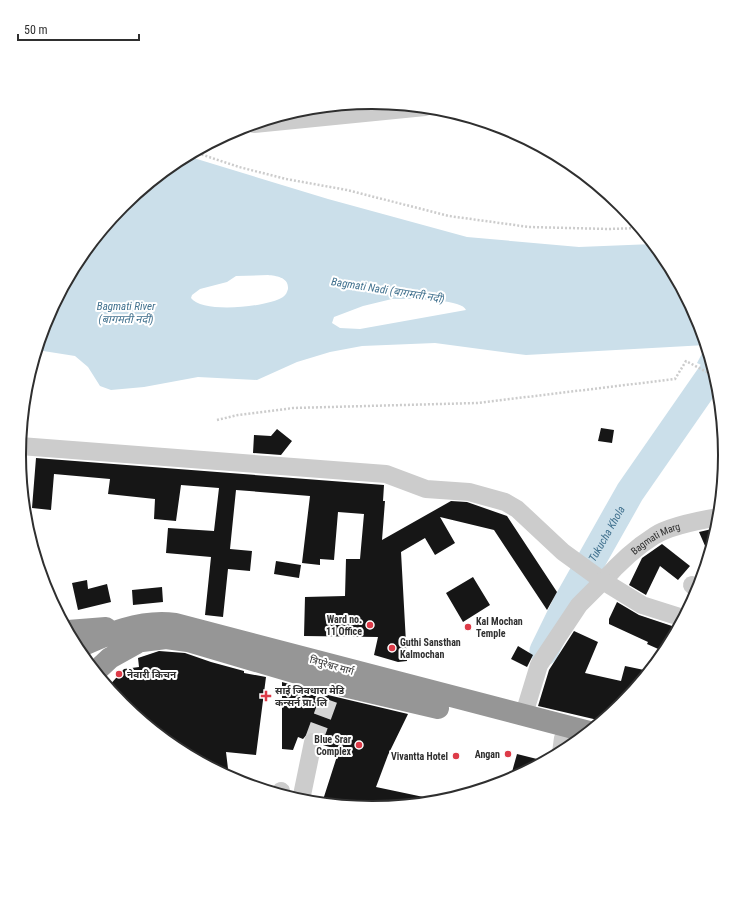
<svg xmlns="http://www.w3.org/2000/svg" width="744" height="910" viewBox="0 0 744 910" font-family="'Roboto Condensed','Noto Sans Devanagari',sans-serif">
  <style>
    .water { fill: #cbdfea; fill-rule: evenodd }
    .lines { fill: none; stroke-linecap: round; stroke-linejoin: round }
    .river { stroke: #cbdfea; stroke-width: 29 }
    .building { fill: #161616 }
    .minor-tunnel { stroke: #d5d5d5; stroke-width: 18; stroke-dasharray: 18 9; stroke-linecap: butt }
    .path { stroke: #ccc; stroke-width: 2.5; stroke-dasharray: 2 2; stroke-linecap: butt }
    .minor { stroke: #ccc; stroke-width: 18 }
    .highway { stroke: #969696; stroke-width: 22 }
    .poi-dot { fill: #dd3b48; stroke: #fff; stroke-width: 1.5 }
    .labels { text-anchor: middle; stroke-width: 4; stroke-linejoin: round; paint-order: stroke }
    .street-label { font-size: 10px; fill: #2f2f2f; stroke: #fff }
    .poi-label { font-size: 10px; font-weight: bold; fill: #2f2f2f; stroke: #fff; text-anchor: end }
    .water-label { font-size: 11px; font-style: italic; fill: #41718e; stroke: #fff }
    .rim { fill: none; stroke: #2f2f2f; stroke-width: 2 }
  </style>
  <rect width="100%" height="100%" fill="#fff"/>
  <path class="water" d="M 187,156 L 328,199 L 467,237 L 579,247 L 653,244 C 677,273 695,309 706,345 L 526,355 L 435,343 L 362,346 L 330,352 L 297,362 L 257,380 L 198,377 L 144,387 L 111,390 L 100,386 L 88,367 L 75,356 L 37,350 L 46,320 L 79,259 L 123,205 L 176,161 ZM 268,275 C 276,276 289,277 288,289 C 287,292 286,295 283,297 C 268,307 202,314 191,298 L 192,295 L 200,289 L 227,282 L 236,276 ZM 392,299 C 404,299 462,298 466,310 L 360,329 L 340,328 L 332,323 L 334,317 L 363,306 Z
    M 706,346 L 714,371 L 697,363 Z"/>
  <g class="lines">
    <path class="river" id="s1" d="M 544,651 L 568,602 L 630,492 L 714,371"/>
  </g>
  <path class="building" d="M 601,428 L 614,430 L 612,443 L 598,441 Z
    M 277,429 L 292,441 L 281,455 L 253,453 L 254,435 L 271,436 Z
    M 36,458 L 384,485 L 383,501 L 385,501 L 382,540 L 451,501 L 467,502 L 507,516 L 557,592 L 547,610 L 494,530 L 440,517 L 455,543 L 435,555 L 425,538 L 401,552 L 407,661 L 398,662 L 374,655 L 378,637 L 304,636 L 305,597 L 345,596 L 346,559 L 360,559 L 364,514 L 338,512 L 334,560 L 320,559 L 320,565 L 302,563 L 310,496 L 236,490 L 230,549 L 252,551 L 250,571 L 228,569 L 223,617 L 205,615 L 211,557 L 166,553 L 168,528 L 214,531 L 219,488 L 181,485 L 176,521 L 154,519 L 155,499 L 108,494 L 110,479 L 54,474 L 51,510 L 32,508 Z
    M 716,528 L 717,529 L 709,555 L 699,532 Z
    M 662,544 L 690,566 L 678,580 L 660,566 L 646,595 L 629,585 L 642,558 Z
    M 276,561 L 301,565 L 299,578 L 274,574 Z
    M 473,577 L 490,605 L 463,622 L 446,593 Z
    M 87,580 L 88,589 L 107,584 L 111,602 L 78,610 L 72,583 Z
    M 162,587 L 163,602 L 133,605 L 132,590 Z
    M 617,602 L 639,615 L 678,628 L 665,652 L 647,644 L 648,642 L 609,624 L 609,619 Z
    M 574,631 L 598,642 L 585,673 L 621,681 L 625,666 L 649,671 L 621,705 L 602,721 L 538,706 L 549,670 Z
    M 518,646 L 533,655 L 527,667 L 511,659 Z
    M 159,651 L 185,653 L 211,662 L 244,671 L 244,673 L 266,677 L 256,755 L 226,752 L 229,777 L 176,748 L 122,704 L 108,687 L 124,669 L 139,667 L 138,658 Z
    M 282,682 L 328,695 L 408,714 L 388,755 L 376,787 L 433,799 L 433,802 L 372,808 L 322,803 L 339,750 L 323,745 L 323,738 L 315,732 L 309,732 L 303,739 L 298,737 L 293,750 L 282,749 Z
    M 517,754 L 545,761 L 510,779 Z"/>
  <g class="lines">
    <path class="minor-tunnel" d="M 313,742 L 331,693"/>
    <path class="path" d="M 194,152 L 239,167 L 286,179 L 347,190 L 449,216 L 529,227 L 609,229 L 640,228
      M 217,420 L 238,415 L 293,408 L 477,403 L 675,379 L 686,361 L 716,377"/>
    <g class="minor">
      <path d="M 254,124 L 425,107"/>
      <path id="s2" d="M 20,446 L 386,474 L 426,489 L 469,492 L 505,502 L 517,509 L 563,552 L 603,581 C 618,564 635,548 654,536 C 669,526 701,520 719,517"/>
      <path d="M 692,585 L 698,589"/>
      <path d="M 524,714 L 539,665 L 579,605 L 603,581 L 642,605 L 683,618"/>
      <path d="M 561,753 L 563,738"/>
      <path d="M 281,791 L 282,795"/>
      <path d="M 301,800 L 313,742"/>
    </g>
    <path class="highway" d="M 68,631 L 106,628
      M 118,644 L 166,638 L 188,641 L 331,683 L 438,708
      M 77,648 C 107,634 141,619 175,624 L 589,732
      M 95,672 L 110,658 L 137,643"/>
  </g>
  <g class="poi-dot">
    <circle cx="370" cy="625" r="4"/>
    <circle cx="468" cy="627" r="4"/>
    <circle cx="392" cy="648" r="4"/>
    <circle cx="119" cy="674" r="4"/>
    <path d="M264 690h4v4h4v4h-4v4h-4v-4h-4v-4h4z"/>
    <circle cx="359" cy="745" r="4"/>
    <circle cx="508" cy="754" r="4"/>
    <circle cx="456" cy="756" r="4"/>
  </g>
  <g class="labels">
    <g class="street-label">
      <text dy="4" stroke="none"><textPath href="#s2" startOffset="685">Bagmati Marg</textPath></text>
      <text transform="translate(332 665) rotate(16)" y="4">त्रिपुरेश्वर मार्ग</text>
    </g>
    <g class="poi-label">
      <text x="362" y="623">Ward no.<tspan x="362" dy="12">11 Office</tspan></text>
      <text x="476" y="625" text-anchor="start">Kal Mochan<tspan x="476" dy="12">Temple</tspan></text>
      <text x="400" y="646" text-anchor="start">Guthi Sansthan<tspan x="400" dy="12">Kalmochan</tspan></text>
      <text x="127" y="678" text-anchor="start">नेवारी किचन</text>
      <text x="275" y="694" text-anchor="start">साई जिवधारा मेडि<tspan x="275" dy="12">कन्सर्न प्रा. लि</tspan></text>
      <text x="351" y="743">Blue Srar<tspan x="351" dy="12">Complex</tspan></text>
      <text x="500" y="758">Angan</text>
      <text x="448" y="760">Vivantta Hotel</text>
    </g>
    <g class="water-label">
      <text transform="translate(388 290) rotate(9)" y="4">Bagmati Nadi (बागमती नदी)</text>
      <text x="126" y="310">Bagmati River<tspan x="126" dy="13">(बागमती नदी)</tspan></text>
      <text dy="4" stroke="none"><textPath href="#s1" startOffset="133">Tukucha Khola</textPath></text>
    </g>
  </g>
  <path d="M0 0H744V910H0ZM26 455a346 346 0 1 1 692 0a346 346 0 1 1-692 0Z" fill="#fff" fill-rule="evenodd"/>
  <path class="rim" d="M26 455a346 346 0 1 1 692 0a346 346 0 1 1-692 0Z"/>
  <path d="M18 34v6h121v-6" fill="none" stroke="#2f2f2f" stroke-width="2"/>
  <text x="24" y="34" font-size="12" fill="#2f2f2f" stroke="#ffffff" stroke-width="3" paint-order="stroke">50 m</text>
</svg>
